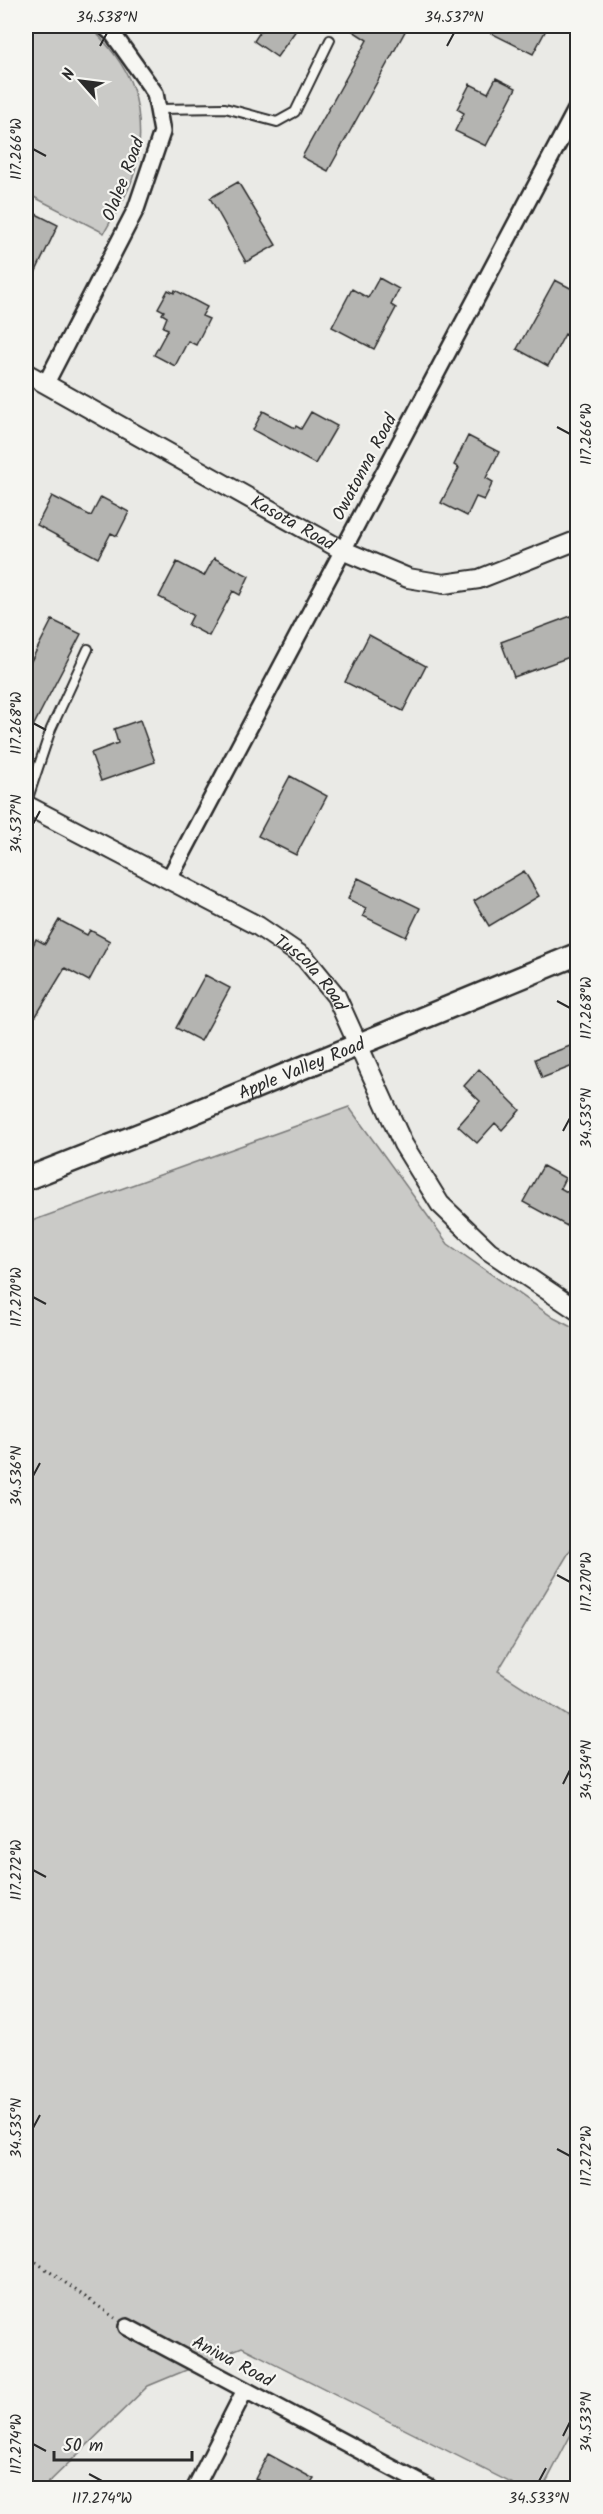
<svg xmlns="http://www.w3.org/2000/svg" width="603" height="2514" viewBox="0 0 603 2514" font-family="Kalam,sans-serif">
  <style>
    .green { fill: #cacac7; stroke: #7a7a79; stroke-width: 1.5 }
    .building { fill: #b4b4b1; stroke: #2b2b2b; stroke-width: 1.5 }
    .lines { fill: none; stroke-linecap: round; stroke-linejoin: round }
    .service-casing { stroke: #2b2b2b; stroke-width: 12 }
    .minor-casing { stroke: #2b2b2b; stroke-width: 20 }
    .tertiary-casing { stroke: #2b2b2b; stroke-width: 22 }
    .secondary-casing { stroke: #2b2b2b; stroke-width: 26 }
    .path { stroke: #2b2b2b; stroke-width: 3; stroke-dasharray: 1.5 4.5; stroke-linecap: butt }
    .service { stroke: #f6f6f2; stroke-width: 8 }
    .minor { stroke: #f6f6f2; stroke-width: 15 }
    .tertiary { stroke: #f6f6f2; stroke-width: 18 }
    .secondary { stroke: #f6f6f2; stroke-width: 21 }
    .ticks { fill: none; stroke: #2b2b2b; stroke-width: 2 }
    .labels { text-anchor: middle; stroke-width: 4.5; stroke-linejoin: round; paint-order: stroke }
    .street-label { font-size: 18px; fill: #2b2b2b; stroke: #f6f6f2 }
    .neatline { fill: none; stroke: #2b2b2b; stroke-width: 2 }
    .ticks-label { font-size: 15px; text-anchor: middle; fill: #2b2b2b }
  </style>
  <rect width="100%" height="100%" fill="#eaeae6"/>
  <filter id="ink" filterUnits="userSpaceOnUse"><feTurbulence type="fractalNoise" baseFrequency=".0167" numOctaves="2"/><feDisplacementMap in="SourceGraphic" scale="12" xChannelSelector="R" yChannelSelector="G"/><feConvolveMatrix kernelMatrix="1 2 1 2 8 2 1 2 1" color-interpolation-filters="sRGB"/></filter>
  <g filter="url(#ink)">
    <path class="green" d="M 26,26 L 89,26 C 106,42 126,66 133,89 C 142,116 142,154 132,180 C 126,198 113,216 104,233 L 26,193 Z
      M 349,1107 L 448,1244 L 554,1318 L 577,1330 L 577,1539 L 498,1671 L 577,1722 L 577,2423 L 543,2488 L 521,2488 L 242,2347 L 148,2386 L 43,2488 L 26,2488 L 26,1223 Z"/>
    <path class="building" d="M 264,26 L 299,26 L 277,57 L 254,41 Z
      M 345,26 L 408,26 L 328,171 L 302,157 L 367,40 Z
      M 477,26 L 548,26 L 533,54 Z
      M 496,78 L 516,88 L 486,146 L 455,131 L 464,113 L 457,109 L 470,84 L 488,93 Z
      M 238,182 L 276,245 L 246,262 L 210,198 Z
      M 34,213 L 58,225 L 26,292 L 26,230 Z
      M 379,278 L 399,289 L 391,305 L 396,308 L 374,349 L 332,327 L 352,289 L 368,298 Z
      M 555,280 L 578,292 L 578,326 L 571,337 L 565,334 L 548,366 L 517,349 Z
      M 168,290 L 174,293 L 175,290 L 207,307 L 202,316 L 209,319 L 196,345 L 188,341 L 175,366 L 154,355 L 168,329 L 163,327 L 167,317 L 162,314 L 164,311 L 158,308 Z
      M 263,411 L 295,428 L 296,426 L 301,429 L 311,412 L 337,426 L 315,464 L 253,430 Z
      M 468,436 L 499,452 L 486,478 L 493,482 L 484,500 L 476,497 L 467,516 L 441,503 L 459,468 L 454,465 Z
      M 52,496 L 91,516 L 101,497 L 129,512 L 117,536 L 111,533 L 98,558 L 37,525 Z
      M 214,558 L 249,576 L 240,595 L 233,591 L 209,636 L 188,625 L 193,615 L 159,597 L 177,562 L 204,576 Z
      M 571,616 L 578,634 L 578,654 L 514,677 L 501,642 Z
      M 52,620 L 81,634 L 26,740 L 26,671 Z
      M 369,635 L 426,666 L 403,711 L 345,682 Z
      M 140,720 L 155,762 L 101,781 L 91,753 L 118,743 L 114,729 Z
      M 290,776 L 327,796 L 296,855 L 258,836 Z
      M 524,871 L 539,896 L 489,926 L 474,901 Z
      M 358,878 L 420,908 L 406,937 L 363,916 L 366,908 L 348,899 Z
      M 59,920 L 87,935 L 90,930 L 110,941 L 89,981 L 65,968 L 36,1016 L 26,1010 L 26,960 L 36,939 L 45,944 Z
      M 205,975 L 230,988 L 201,1041 L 176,1028 Z
      M 578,1043 L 578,1064 L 542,1078 L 535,1059 Z
      M 479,1069 L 520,1110 L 502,1130 L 495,1123 L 477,1143 L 458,1126 L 480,1101 L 464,1086 Z
      M 543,1166 L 565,1178 L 560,1188 L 578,1198 L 578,1232 L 523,1202 Z
      M 268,2454 L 314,2479 L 308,2488 L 254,2488 L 258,2480 L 255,2479 Z"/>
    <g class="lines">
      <defs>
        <path id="service" d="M 158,109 L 225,108 L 277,122 L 295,112 L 330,40
          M 26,804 L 51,729 L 88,649"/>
        <path id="minor" d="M 46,383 L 136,209 L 162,132 L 155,93 L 113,34 L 104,26
          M 169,879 L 578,106
          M 127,2327 L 430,2488
          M 195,2488 L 245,2390"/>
        <g id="tertiary">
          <path id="s1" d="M 26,373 L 342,550 L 408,578 L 444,584 L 479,579 L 578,540"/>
          <path id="s2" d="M 26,805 L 258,926 L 305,958 L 336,996 L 403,1144 L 440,1204 L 489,1251 L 578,1311"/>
        </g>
        <g id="secondary">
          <path id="s3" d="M 26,1179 L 171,1122 L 578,954"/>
        </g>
      </defs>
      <use href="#service" class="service-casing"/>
      <use href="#minor" class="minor-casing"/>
      <use href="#tertiary" class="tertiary-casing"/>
      <use href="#secondary" class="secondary-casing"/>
      <path class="path" d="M 26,1216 L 28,1208 L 27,1197
        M 26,2255 L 115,2318"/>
      <use href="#service" class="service"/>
      <use href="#minor" class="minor"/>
      <use href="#tertiary" class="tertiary"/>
      <use href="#secondary" class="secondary"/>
    </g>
  </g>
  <path class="ticks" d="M 100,46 L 107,33M 447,46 L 454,33M 33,149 L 46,156M 557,427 L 570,434M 33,723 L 46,730M 33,824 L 40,811M 557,1001 L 570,1008M 563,1131 L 570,1118M 33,1297 L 46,1304M 33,1476 L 40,1463M 557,1575 L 570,1582M 563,1784 L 570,1770M 33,1870 L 46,1877M 33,2128 L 40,2115M 557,2149 L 570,2156M 563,2436 L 570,2422M 33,2444 L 46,2451M 89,2474 L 102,2481M 539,2481 L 546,2468"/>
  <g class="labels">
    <g class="street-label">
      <text transform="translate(123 179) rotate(-69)" y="6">Olalee Road</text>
      <text transform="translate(364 467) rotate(-62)" y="6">Owatonna Road</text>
      <text dy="6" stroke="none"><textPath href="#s1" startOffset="306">Kasota Road</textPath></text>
      <text dy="6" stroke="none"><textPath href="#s2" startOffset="333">Tuscola Road</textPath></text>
      <text dy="6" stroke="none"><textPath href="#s3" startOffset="297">Apple Valley Road</textPath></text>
      <text transform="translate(233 2361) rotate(28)" y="6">Aniwa Road</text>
    </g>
  </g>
  <rect width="603" height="2514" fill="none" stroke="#f6f6f2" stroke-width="66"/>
  <g transform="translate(81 81) rotate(298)" stroke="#f6f6f2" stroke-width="4.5" paint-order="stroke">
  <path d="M0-4.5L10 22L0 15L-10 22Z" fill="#2b2b2b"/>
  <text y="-9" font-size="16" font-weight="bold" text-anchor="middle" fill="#2b2b2b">N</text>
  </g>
  <path d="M54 2451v9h138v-9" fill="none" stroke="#2b2b2b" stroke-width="3"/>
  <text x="63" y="2451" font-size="18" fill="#2b2b2b" stroke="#f6f6f2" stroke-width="4.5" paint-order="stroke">50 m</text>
  <rect x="33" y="33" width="537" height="2448" class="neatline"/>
  <g class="ticks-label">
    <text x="107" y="22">34.538°N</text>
    <text x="454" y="22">34.537°N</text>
    <text transform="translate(16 149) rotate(-90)" y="5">117.266°W</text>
    <text transform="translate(586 434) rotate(-90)" y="5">117.266°W</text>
    <text transform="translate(16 723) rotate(-90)" y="5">117.268°W</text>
    <text transform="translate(16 824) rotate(-90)" y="5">34.537°N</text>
    <text transform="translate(586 1008) rotate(-90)" y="5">117.268°W</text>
    <text transform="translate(586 1118) rotate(-90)" y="5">34.535°N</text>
    <text transform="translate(16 1297) rotate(-90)" y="5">117.270°W</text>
    <text transform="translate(16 1476) rotate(-90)" y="5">34.536°N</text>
    <text transform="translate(586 1582) rotate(-90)" y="5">117.270°W</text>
    <text transform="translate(586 1770) rotate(-90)" y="5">34.534°N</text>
    <text transform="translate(16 1870) rotate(-90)" y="5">117.272°W</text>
    <text transform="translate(16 2128) rotate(-90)" y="5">34.535°N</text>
    <text transform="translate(586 2156) rotate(-90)" y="5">117.272°W</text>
    <text transform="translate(586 2422) rotate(-90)" y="5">34.533°N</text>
    <text transform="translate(16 2444) rotate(-90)" y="5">117.274°W</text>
    <text x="102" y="2503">117.274°W</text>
    <text x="539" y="2503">34.533°N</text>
  </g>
</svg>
